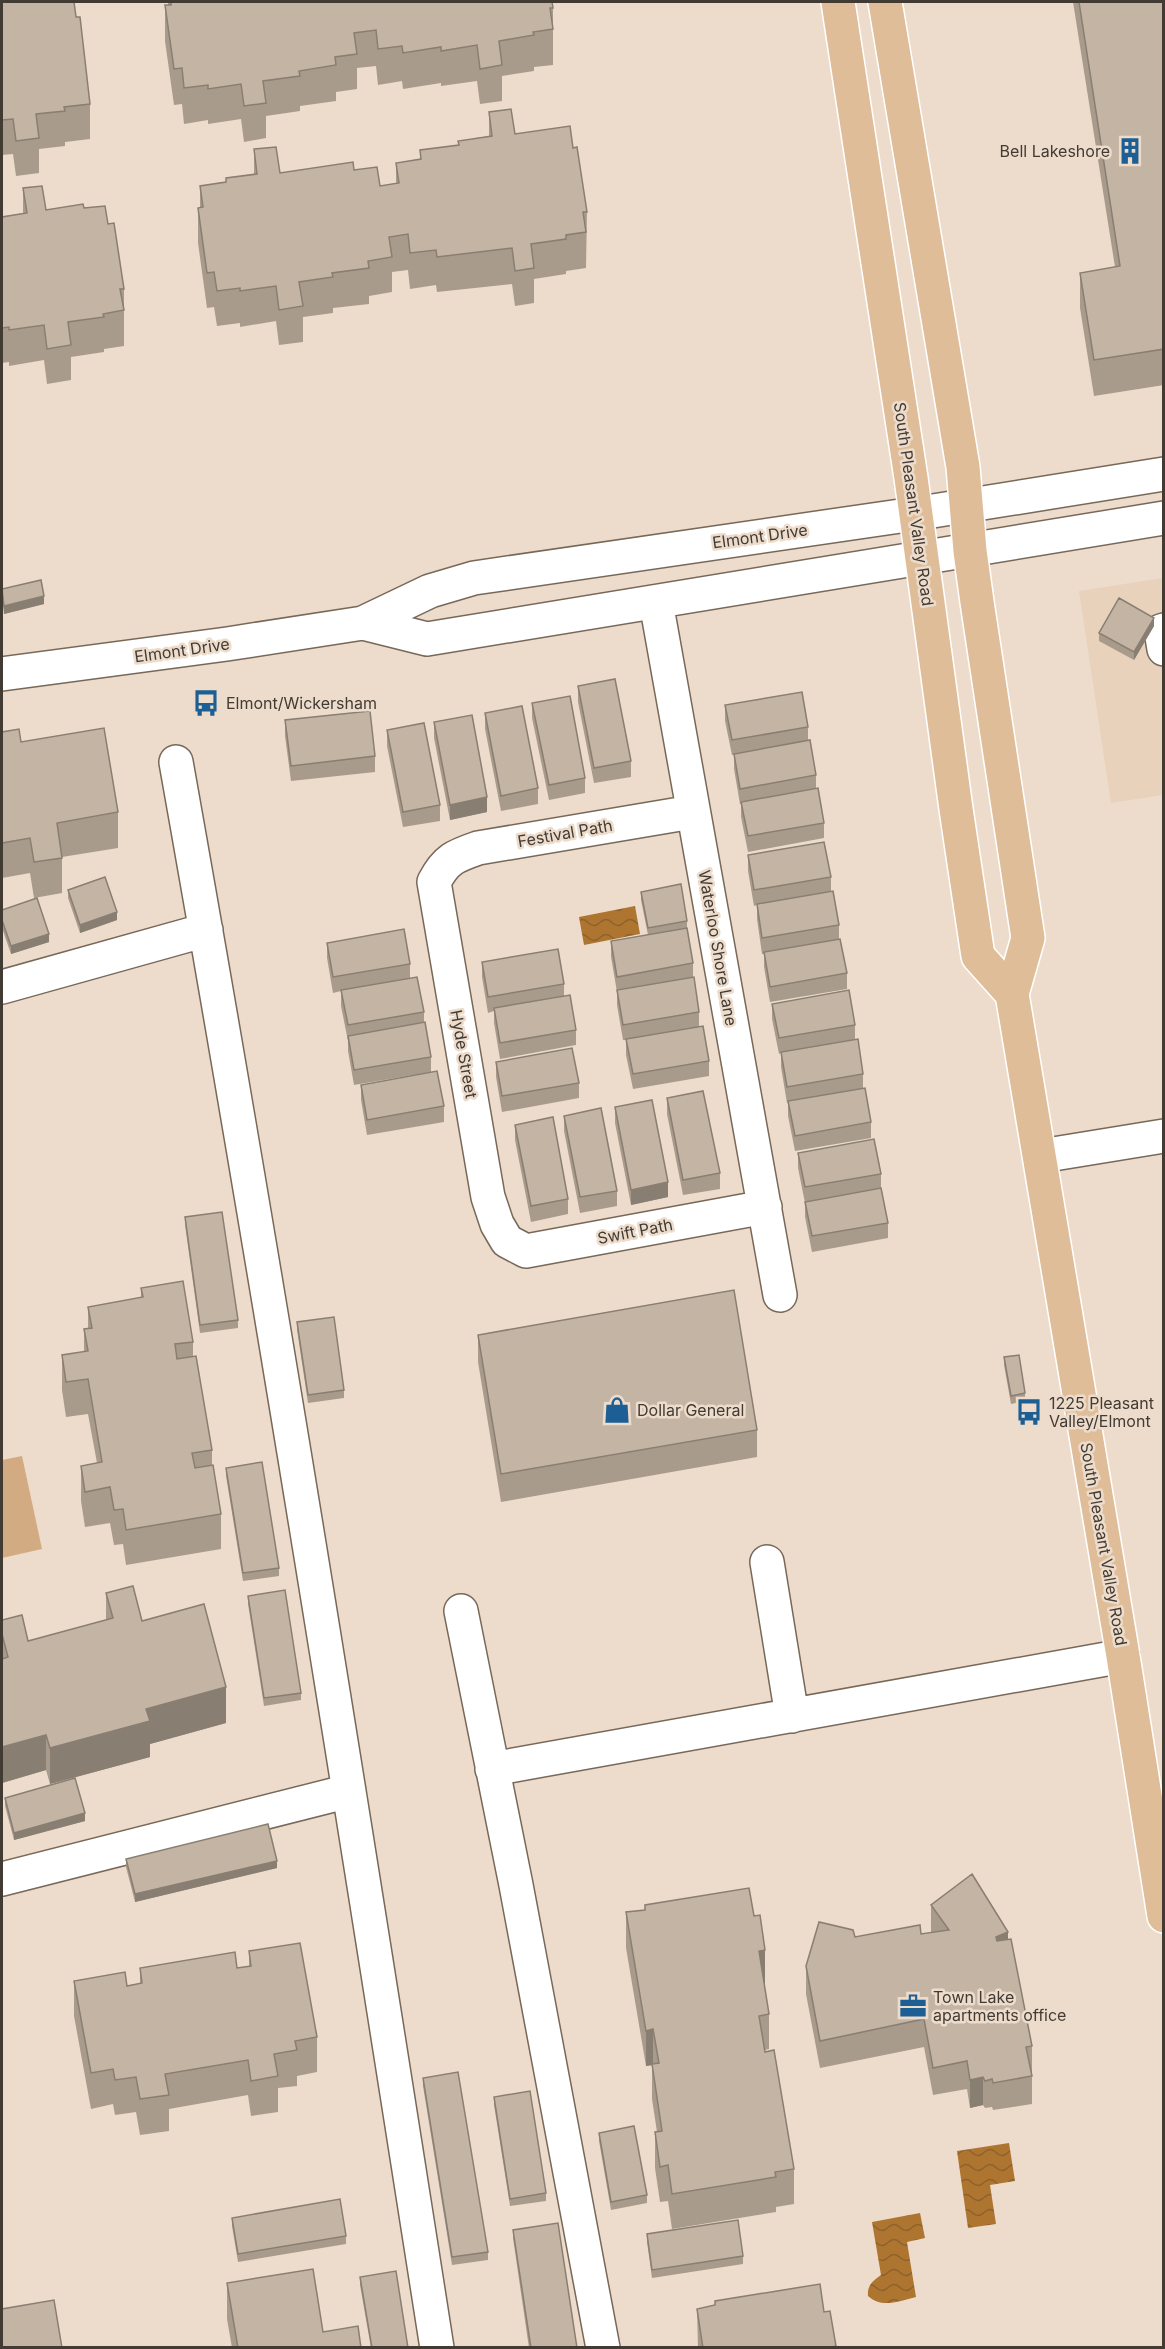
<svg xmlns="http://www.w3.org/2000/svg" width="1165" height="2349" viewBox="0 0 1165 2349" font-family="Inter,sans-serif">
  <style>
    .built { fill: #e8d2bb }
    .garden { fill: #d3ab83 }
    .water { fill: url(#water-waves) }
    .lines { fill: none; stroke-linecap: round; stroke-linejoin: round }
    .minor-casing { stroke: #776859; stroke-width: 36 }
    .major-casing { stroke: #fff; stroke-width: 36 }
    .minor { stroke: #fff; stroke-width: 33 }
    .major { stroke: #dfbd98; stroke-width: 33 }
    .wall { fill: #a99b8c }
    .shaded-wall { fill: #897e72 }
    .building { fill: #c4b4a3; stroke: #897e72; stroke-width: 1.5 }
    .labels { text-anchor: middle; stroke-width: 5; stroke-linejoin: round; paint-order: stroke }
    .poi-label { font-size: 16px; fill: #413b34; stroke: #eddccb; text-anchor: start }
    .street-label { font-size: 16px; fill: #413b34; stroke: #eddccb }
  </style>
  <defs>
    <pattern id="water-waves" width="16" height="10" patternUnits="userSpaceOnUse" patternTransform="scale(1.5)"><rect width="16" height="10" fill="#ae7530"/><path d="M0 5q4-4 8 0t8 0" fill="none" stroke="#8f612a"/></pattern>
  </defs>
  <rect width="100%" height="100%" fill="#eddccb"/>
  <path class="built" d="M 1163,578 L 1163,795 L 1111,803 L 1079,591 Z"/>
  <path class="garden" d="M 22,1456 L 42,1549 L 2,1558 L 2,1460 Z"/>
  <path class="water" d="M 635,906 L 640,934 L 584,945 L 579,917 Z
    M 1009,2143 L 1015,2181 L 990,2185 L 996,2224 L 968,2228 L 957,2151 Z
    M 920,2213 L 925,2238 L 907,2242 L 916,2297 C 899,2301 882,2309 868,2296 C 867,2285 873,2281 881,2275 L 872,2222 Z"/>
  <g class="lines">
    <defs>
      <path id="minor" d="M 656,602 L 780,1295
        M 363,623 L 427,639 L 1164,518
        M 1164,630 L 1161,631 L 1164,649
        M 2,674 L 227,644 L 363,623 L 430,591 L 474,578 L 914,514 L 1164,474
        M 176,762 C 270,1289 354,1818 437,2348
        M 692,812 L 478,848 C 455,856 446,859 434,882 L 488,1197 L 497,1224 L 507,1241 L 526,1251 L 765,1207
        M 2,987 L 206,930
        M 1041,1156 L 1164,1136
        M 767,1562 L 792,1716
        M 461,1611 L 516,1885 L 603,2348
        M 492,1769 L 1123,1656
        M 2,1879 L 349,1791"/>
      <path id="major" d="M 838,2 L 911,478 L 956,809 L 978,956 L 1012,994
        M 885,2 L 963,467 L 970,551 L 977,602 L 1028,938 L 1012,994 L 1123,1656 L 1164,1916"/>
    </defs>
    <use href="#minor" class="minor-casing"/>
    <use href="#major" class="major-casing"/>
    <use href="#minor" class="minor"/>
    <use href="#major" class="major"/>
  </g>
  <path class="wall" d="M 2,2 L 76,17 L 90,104 L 90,139 L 65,142 L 65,146 L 39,149 L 39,173 L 16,176 L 13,154 L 2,155 Z
    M 168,2 L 552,2 L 553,8 L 553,65 L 534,67 L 534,71 L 502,76 L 502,101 L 480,104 L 477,81 L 441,86 L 441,83 L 403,89 L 402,81 L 378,85 L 376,66 L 357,68 L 357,89 L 336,92 L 336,101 L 300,106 L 300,111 L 266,116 L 266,138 L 244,142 L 241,119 L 208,124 L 208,120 L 184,124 L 182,104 L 174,105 L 165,41 L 165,5 L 168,5 Z
    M 1073,2 L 1164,2 L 1164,385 L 1094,396 L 1080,308 L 1080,273 L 1115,267 Z
    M 489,112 L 515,134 L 573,148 L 587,212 L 586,268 L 566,271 L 566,274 L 534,279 L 534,303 L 515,306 L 512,284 L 437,292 L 436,285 L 410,289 L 408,270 L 392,272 L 392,292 L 369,296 L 369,304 L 333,308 L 333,313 L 303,317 L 303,342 L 279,345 L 276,321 L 240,327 L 240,323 L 217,326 L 214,307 L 207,308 L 198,243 L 198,208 L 200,207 L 200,186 L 226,182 L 226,178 L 254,174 L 254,149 L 280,173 L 354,170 L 380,186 L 396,183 L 396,163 L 420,159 L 420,150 L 458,145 L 489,136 Z
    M 23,188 L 46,210 L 84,208 L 108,224 L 124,289 L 124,346 L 104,349 L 104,352 L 71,357 L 71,380 L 47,384 L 44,360 L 9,366 L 9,362 L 2,363 L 2,217 L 23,213 Z
    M 2,589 L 44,604 L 4,614 L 2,600 Z
    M 1154,626 L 1134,660 L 1099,641 L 1099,633 Z
    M 578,686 L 631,761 L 631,777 L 594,783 L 578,702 Z
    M 532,703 L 585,778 L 585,793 L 549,800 L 532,718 Z
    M 725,705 L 808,727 L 808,741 L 816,775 L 816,789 L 824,823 L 824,838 L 748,852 L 741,817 L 741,804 L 740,804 L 734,769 L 734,755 L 732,755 L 725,721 Z
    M 485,713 L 538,788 L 538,804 L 501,811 L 485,729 Z
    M 285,720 L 375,756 L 375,772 L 291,781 L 285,736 Z
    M 434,722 L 487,812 L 450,820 L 434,738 Z
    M 387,730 L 440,805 L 440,821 L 403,827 L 387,746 Z
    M 2,732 L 21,742 L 118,812 L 118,848 L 62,857 L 62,893 L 34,898 L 30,873 L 2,878 Z
    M 748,855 L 831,877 L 831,891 L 839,925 L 839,939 L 847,973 L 847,989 L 770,1002 L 764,967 L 764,954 L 762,954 L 757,919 L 757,905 L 754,906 L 748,871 Z
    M 68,890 L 117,920 L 80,933 L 68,898 Z
    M 641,892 L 687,921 L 687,929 L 693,963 L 693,977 L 699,1012 L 699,1026 L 709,1061 L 709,1076 L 633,1089 L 626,1055 L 626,1040 L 623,1040 L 617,1005 L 617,992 L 611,957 L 611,941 L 648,935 L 641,900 Z
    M 2,910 L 49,942 L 11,954 L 2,928 Z
    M 327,943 L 410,964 L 410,979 L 424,1012 L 424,1022 L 431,1057 L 431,1072 L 354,1085 L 348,1051 L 348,1041 L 341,1006 L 341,991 L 333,993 L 327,958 Z
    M 482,962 L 564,984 L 564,996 L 576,1030 L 576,1045 L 500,1059 L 494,1023 L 494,1011 L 488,1013 L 482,977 Z
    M 772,1004 L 855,1025 L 855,1039 L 863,1074 L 863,1088 L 871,1122 L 871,1138 L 795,1151 L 788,1116 L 788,1102 L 787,1103 L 781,1067 L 781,1053 L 779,1054 L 772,1019 Z
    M 496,1062 L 579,1083 L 579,1098 L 502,1112 L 496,1077 Z
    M 361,1085 L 444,1106 L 444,1122 L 367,1135 L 361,1100 Z
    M 667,1098 L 720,1173 L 720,1189 L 683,1195 L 667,1114 Z
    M 615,1107 L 668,1197 L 631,1205 L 615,1123 Z
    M 564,1116 L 617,1191 L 617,1206 L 580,1213 L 564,1131 Z
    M 515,1125 L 568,1199 L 568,1214 L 531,1222 L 515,1140 Z
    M 798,1153 L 881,1174 L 881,1188 L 888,1223 L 888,1238 L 812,1252 L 805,1217 L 805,1203 L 798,1168 Z
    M 185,1217 L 238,1320 L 238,1328 L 200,1333 L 185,1225 Z
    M 141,1288 L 193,1342 L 193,1356 L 212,1450 L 212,1465 L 221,1514 L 221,1549 L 126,1565 L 123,1544 L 114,1545 L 110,1523 L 85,1527 L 81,1501 L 81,1466 L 97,1463 L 88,1414 L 66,1417 L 62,1390 L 62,1355 L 84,1352 L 84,1329 L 88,1328 L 88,1307 L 141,1298 Z
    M 297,1322 L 344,1390 L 344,1398 L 308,1403 L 297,1330 Z
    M 478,1335 L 757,1430 L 757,1457 L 501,1502 L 478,1362 Z
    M 1004,1357 L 1025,1393 L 1025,1401 L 1011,1404 L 1004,1365 Z
    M 226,1468 L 279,1568 L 279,1576 L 243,1581 L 226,1476 Z
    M 106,1593 L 142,1621 L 226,1723 L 150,1744 L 150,1757 L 50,1784 L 46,1770 L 2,1783 L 2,1620 L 28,1641 L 106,1620 Z
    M 248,1596 L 301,1693 L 301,1700 L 264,1706 L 248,1604 Z
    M 5,1798 L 85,1821 L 14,1840 L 5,1806 Z
    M 126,1859 L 277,1868 L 135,1902 L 126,1867 Z
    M 931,1905 L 1008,1939 L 1032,2046 L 1032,2104 L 993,2110 L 992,2107 L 985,2108 L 983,2105 L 970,2108 L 967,2089 L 933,2095 L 924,2047 L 820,2068 L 806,1994 L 806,1966 L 855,1937 L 921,1934 L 931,1933 Z
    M 626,1912 L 765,1985 L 764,1985 L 769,2014 L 769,2049 L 765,2050 L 794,2169 L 794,2204 L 776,2207 L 776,2212 L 672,2229 L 668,2201 L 660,2202 L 655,2168 L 655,2132 L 657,2132 L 652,2099 L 652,2065 L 646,2066 L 626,1948 Z
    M 249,1951 L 317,2037 L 317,2072 L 297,2076 L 297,2086 L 278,2088 L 278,2112 L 251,2116 L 248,2095 L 169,2109 L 169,2131 L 140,2135 L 136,2112 L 115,2115 L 113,2104 L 91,2109 L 74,2016 L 74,1981 L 127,1986 L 140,1984 L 140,1968 L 237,1968 L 249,1966 Z
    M 423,2078 L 488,2252 L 488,2260 L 452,2265 L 423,2086 Z
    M 494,2097 L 546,2193 L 546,2201 L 510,2206 L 494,2105 Z
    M 599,2133 L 647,2195 L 647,2203 L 611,2210 L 599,2141 Z
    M 232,2218 L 346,2236 L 346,2244 L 238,2262 L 232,2226 Z
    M 513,2230 L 577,2348 L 529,2348 L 513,2238 Z
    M 647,2234 L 743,2256 L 743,2264 L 652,2278 L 647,2242 Z
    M 360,2277 L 408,2348 L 371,2348 L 360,2285 Z
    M 227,2283 L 323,2332 L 361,2348 L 232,2348 L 227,2319 Z
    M 697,2309 L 824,2312 L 830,2311 L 836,2348 L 698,2348 Z"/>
  <path class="shaded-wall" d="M 44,596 L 44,604 L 4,614 L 4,606 Z
    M 1154,618 L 1154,626 L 1134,660 L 1134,652 Z
    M 487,797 L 487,812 L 450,820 L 450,805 Z
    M 117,912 L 117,920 L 80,933 L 80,925 Z
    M 49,934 L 49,942 L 11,954 L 11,946 Z
    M 668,1182 L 668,1197 L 631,1205 L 631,1190 Z
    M 226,1687 L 226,1723 L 150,1744 L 150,1757 L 50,1784 L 50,1748 L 146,1709 Z
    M 46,1735 L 46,1770 L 2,1783 L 2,1747 Z
    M 85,1813 L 85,1821 L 14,1840 L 14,1833 Z
    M 277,1861 L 277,1868 L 135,1902 L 135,1894 Z
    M 1008,1932 L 1008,1959 L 996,1964 L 996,1937 Z
    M 765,1950 L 765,1985 L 759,1987 L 759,1951 Z
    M 653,2029 L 653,2065 L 646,2066 L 646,2031 Z
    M 983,2077 L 983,2105 L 970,2108 L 970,2080 Z"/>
  <path class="building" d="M 2,2 L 74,2 L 76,17 L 80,17 L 90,104 L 64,107 L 65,111 L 36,114 L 39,138 L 16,141 L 13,119 L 2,120 Z
    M 171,2 L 552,2 L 553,8 L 550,8 L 553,29 L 533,32 L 534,35 L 499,41 L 502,65 L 480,69 L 477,45 L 441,51 L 441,47 L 403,53 L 402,46 L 378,49 L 376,30 L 354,33 L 357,54 L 335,57 L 336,65 L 299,71 L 300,76 L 263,81 L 266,103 L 244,106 L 241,84 L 208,89 L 208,85 L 184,88 L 182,68 L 174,69 L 165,5 L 171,5 Z
    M 1079,2 L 1164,2 L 1164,349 L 1094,360 L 1080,273 L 1120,266 Z
    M 511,109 L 515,134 L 570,126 L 573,148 L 577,147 L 587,212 L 583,212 L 586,232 L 566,235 L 566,239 L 531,244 L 534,268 L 515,271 L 512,248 L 437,257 L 436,250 L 410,253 L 408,234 L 389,237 L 392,257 L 368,261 L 369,268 L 332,273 L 333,277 L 299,282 L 303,306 L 279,310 L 276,286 L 240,291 L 240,288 L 217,291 L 214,272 L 207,273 L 198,208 L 203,207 L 200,186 L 226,182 L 226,178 L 257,174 L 254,149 L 276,147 L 280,173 L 353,162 L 354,170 L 377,167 L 380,186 L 399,183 L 396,163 L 421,159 L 420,150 L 459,145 L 458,141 L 492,136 L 489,112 Z
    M 42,186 L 46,210 L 83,204 L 84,208 L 105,206 L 108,224 L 114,223 L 124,289 L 120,289 L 124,310 L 103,314 L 104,317 L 68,322 L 71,345 L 47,349 L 44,325 L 9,330 L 9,327 L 2,328 L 2,217 L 27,213 L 23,188 Z
    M 41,580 L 44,596 L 4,606 L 2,589 Z
    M 1119,598 L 1154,618 L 1134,652 L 1099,633 Z
    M 615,679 L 631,761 L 594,768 L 578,686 Z
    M 802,692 L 808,727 L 732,740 L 725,705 Z
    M 570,696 L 585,778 L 549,785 L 532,703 Z
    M 522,706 L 538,788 L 501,796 L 485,713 Z
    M 370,711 L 375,756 L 291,766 L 285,720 Z
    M 472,715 L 487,797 L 450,805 L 434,722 Z
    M 424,723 L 440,805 L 403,812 L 387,730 Z
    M 104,728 L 118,812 L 57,823 L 62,858 L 34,862 L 30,838 L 2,843 L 2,732 L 19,729 L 21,742 Z
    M 810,740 L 816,775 L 740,789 L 734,754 Z
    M 818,788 L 824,823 L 748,836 L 741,802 Z
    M 824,842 L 831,877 L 754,890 L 748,855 Z
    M 105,877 L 117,912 L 80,925 L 68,890 Z
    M 681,884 L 687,921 L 648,928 L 641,892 Z
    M 833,891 L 839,925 L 762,938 L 757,904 Z
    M 37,898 L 49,934 L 11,946 L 2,920 L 2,910 Z
    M 687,928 L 693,963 L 617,977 L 611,941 Z
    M 404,929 L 410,964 L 333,977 L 327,943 Z
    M 840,939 L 847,973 L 770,987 L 764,952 Z
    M 558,949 L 564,984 L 488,997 L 482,962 Z
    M 417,977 L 424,1012 L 348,1025 L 341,990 Z
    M 694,977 L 699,1012 L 623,1025 L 617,990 Z
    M 849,990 L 855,1025 L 779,1038 L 772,1004 Z
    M 570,995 L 576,1030 L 500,1043 L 494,1008 Z
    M 425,1022 L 431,1057 L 354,1070 L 348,1036 Z
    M 703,1026 L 709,1061 L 633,1074 L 626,1039 Z
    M 858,1039 L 863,1074 L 787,1087 L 781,1052 Z
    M 572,1048 L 579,1083 L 502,1096 L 496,1062 Z
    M 437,1071 L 444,1106 L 367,1120 L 361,1085 Z
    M 865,1088 L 871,1122 L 795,1136 L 788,1101 Z
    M 703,1091 L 720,1173 L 683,1180 L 667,1098 Z
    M 652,1100 L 668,1182 L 631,1190 L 615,1107 Z
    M 601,1108 L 617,1191 L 580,1197 L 564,1116 Z
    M 553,1117 L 568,1199 L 531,1206 L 515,1125 Z
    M 874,1139 L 881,1174 L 805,1187 L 798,1153 Z
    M 881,1188 L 888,1223 L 812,1236 L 805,1202 Z
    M 222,1212 L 238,1320 L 200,1325 L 185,1217 Z
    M 183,1281 L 193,1342 L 175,1344 L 177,1359 L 196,1356 L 212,1450 L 192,1453 L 195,1468 L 213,1465 L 221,1514 L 126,1530 L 123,1509 L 114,1510 L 110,1487 L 85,1492 L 81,1466 L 102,1462 L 88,1379 L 66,1382 L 62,1355 L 88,1351 L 84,1329 L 92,1328 L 88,1307 L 143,1297 L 141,1288 Z
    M 734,1290 L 757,1430 L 501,1474 L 478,1335 Z
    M 334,1317 L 344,1390 L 308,1395 L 297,1322 Z
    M 1019,1355 L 1025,1393 L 1011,1396 L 1004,1357 Z
    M 262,1462 L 279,1568 L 243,1573 L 226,1468 Z
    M 133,1586 L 142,1621 L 204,1604 L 226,1687 L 146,1709 L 150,1721 L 50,1748 L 46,1735 L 2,1747 L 2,1659 L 8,1657 L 2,1634 L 2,1620 L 22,1615 L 28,1641 L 113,1618 L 106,1593 Z
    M 285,1590 L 301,1693 L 264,1698 L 248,1596 Z
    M 75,1778 L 85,1813 L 14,1833 L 5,1798 Z
    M 268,1824 L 277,1861 L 135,1894 L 126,1859 Z
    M 972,1874 L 1008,1932 L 996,1937 L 997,1941 L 1011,1939 L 1032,2046 L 1026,2047 L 1032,2076 L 993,2083 L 992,2079 L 985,2081 L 983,2077 L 970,2080 L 967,2061 L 933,2068 L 924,2019 L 820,2041 L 806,1966 L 819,1922 L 853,1930 L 855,1937 L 920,1925 L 921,1934 L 949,1930 L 931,1905 Z
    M 749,1888 L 754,1916 L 760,1915 L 765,1950 L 759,1951 L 769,2014 L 759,2016 L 765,2052 L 774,2050 L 794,2169 L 775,2172 L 776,2177 L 672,2194 L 668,2165 L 660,2167 L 655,2132 L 662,2131 L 652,2064 L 659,2063 L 653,2029 L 646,2031 L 626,1912 L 645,1910 L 645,1905 Z
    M 300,1943 L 317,2037 L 295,2041 L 297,2050 L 274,2054 L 278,2076 L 251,2081 L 248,2060 L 165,2074 L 169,2095 L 140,2099 L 136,2077 L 115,2080 L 113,2069 L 91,2073 L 74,1981 L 125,1972 L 127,1986 L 142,1983 L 140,1968 L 235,1952 L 237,1968 L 251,1966 L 249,1951 Z
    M 458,2072 L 488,2252 L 452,2257 L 423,2078 Z
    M 530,2091 L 546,2193 L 510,2199 L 494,2097 Z
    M 634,2126 L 647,2195 L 611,2202 L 599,2133 Z
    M 340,2199 L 346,2236 L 238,2254 L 232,2218 Z
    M 738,2220 L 743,2256 L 652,2270 L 647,2234 Z
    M 558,2223 L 577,2348 L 531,2348 L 513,2230 Z
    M 313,2269 L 323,2332 L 358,2326 L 361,2348 L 238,2348 L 227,2283 Z
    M 396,2271 L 408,2348 L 372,2348 L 360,2277 Z
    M 820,2284 L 824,2312 L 830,2311 L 836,2346 L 829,2348 L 703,2348 L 697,2309 L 715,2305 L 715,2301 Z
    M 54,2300 L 62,2348 L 2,2348 L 2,2309 Z"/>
  <defs>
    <symbol id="building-bare" viewBox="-9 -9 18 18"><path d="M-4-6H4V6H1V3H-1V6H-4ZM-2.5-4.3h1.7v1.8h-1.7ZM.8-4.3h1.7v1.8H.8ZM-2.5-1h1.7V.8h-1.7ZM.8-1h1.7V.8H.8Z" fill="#1d5f94" stroke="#eddccb" stroke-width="2.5" paint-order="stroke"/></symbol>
    <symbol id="bus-bare" viewBox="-9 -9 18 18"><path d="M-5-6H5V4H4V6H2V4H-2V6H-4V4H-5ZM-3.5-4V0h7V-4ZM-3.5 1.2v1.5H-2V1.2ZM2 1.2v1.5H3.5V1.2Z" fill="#1d5f94" stroke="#eddccb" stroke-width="2.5" paint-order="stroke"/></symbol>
    <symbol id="shop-bare" viewBox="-9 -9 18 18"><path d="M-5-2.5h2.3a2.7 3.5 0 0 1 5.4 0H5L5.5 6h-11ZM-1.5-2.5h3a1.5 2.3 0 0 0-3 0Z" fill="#1d5f94" stroke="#eddccb" stroke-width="2.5" paint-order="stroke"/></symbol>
    <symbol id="office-bare" viewBox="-9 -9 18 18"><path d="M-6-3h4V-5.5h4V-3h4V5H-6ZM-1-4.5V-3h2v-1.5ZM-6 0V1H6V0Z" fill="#1d5f94" stroke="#eddccb" stroke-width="2.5" paint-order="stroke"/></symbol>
  </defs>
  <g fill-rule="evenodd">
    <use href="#building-bare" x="1111" y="132" width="38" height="38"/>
    <use href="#bus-bare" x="187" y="684" width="38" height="38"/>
    <use href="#shop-bare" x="598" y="1391" width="38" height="38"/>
    <use href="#bus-bare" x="1010" y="1393" width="38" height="38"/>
    <use href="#office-bare" x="894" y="1987" width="38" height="38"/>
  </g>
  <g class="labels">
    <g class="poi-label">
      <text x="1110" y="157" text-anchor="end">Bell Lakeshore</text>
      <text x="226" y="709">Elmont/Wickersham</text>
      <text x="1049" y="1409">1225 Pleasant<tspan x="1049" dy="18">Valley/Elmont</tspan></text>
      <text x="637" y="1416">Dollar General</text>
      <text x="933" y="2003">Town Lake<tspan x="933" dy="18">apartments office</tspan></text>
    </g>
    <g class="street-label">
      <text transform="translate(914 504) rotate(82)" y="6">South Pleasant Valley Road</text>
      <text transform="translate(760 536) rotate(-8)" y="6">Elmont Drive</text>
      <text transform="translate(182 650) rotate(-8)" y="6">Elmont Drive</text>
      <text transform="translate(565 833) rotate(-10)" y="6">Festival Path</text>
      <text transform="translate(718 948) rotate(80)" y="6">Waterloo Shore Lane</text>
      <text transform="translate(464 1054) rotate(80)" y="6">Hyde Street</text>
      <text transform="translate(635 1231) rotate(-11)" y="6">Swift Path</text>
      <text transform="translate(1104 1544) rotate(80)" y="6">South Pleasant Valley Road</text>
    </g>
  </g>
  <rect width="1165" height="2349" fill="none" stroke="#413b34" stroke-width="6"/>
</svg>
